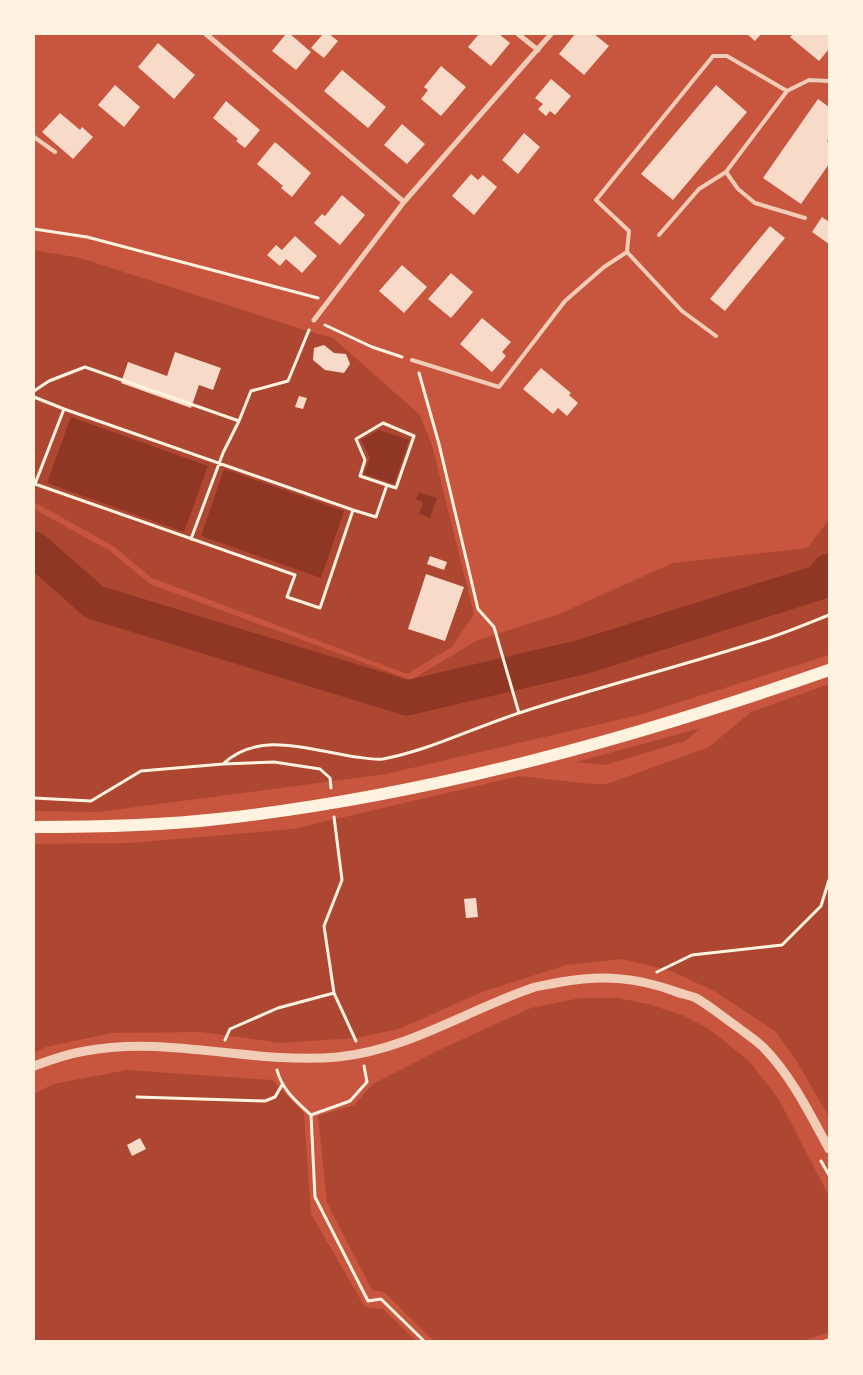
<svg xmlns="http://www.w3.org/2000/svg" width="863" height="1375" viewBox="0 0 863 1375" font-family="'Source Serif 4',serif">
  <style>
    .green { fill: #ae4732 }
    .water { fill: #8f3625 }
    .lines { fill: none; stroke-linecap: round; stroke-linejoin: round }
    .river { stroke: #8f3625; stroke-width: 35 }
    .building { fill: #f7dbc8 }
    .path { stroke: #fff3e0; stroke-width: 3 }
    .service { stroke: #f1ccb7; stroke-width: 4 }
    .minor { stroke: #f1ccb7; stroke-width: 5 }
    .tertiary { stroke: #f1ccb7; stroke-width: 9 }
    .primary { stroke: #fff3e0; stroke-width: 12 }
  </style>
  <rect width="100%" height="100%" fill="#c8553d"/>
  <path class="green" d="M 34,250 L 80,258 L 308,331 L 333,338 L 420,415 L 432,445 L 474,614 L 452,647 L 407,674 L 152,578 L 113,546 L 34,502 Z
    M 34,509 L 110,551 L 150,584 L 411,680 L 476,641 L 559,614 L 673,563 L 807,548 L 829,520 L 829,655 L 639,715 L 386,774 L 98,812 L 34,811 Z
    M 829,684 L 829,1117 L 796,1060 L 775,1031 L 714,991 L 671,971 L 623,959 L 566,965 L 482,992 L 399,1029 L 356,1038 L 281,1043 L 202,1032 L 111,1033 L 46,1047 L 34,1053 L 34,844 L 130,843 L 293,829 L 520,776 L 591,784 L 607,784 L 709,747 L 751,712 Z
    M 701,728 L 685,741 L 605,765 L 576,762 Z
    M 581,998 L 618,998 L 648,1004 L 682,1015 L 709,1029 L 749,1061 L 778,1098 L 829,1196 L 829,1332 L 802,1341 L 434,1341 L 384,1292 L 372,1290 L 327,1203 L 318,1116 L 354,1105 L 373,1084 L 439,1050 L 531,1008 Z
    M 127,1070 L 272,1080 L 304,1113 L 311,1214 L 365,1307 L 383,1309 L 416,1341 L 34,1341 L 34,1094 L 53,1084 Z"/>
  <path class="water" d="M 71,417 L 208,466 L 184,532 L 47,483 Z
    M 379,430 L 409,440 L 394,484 L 364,474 L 370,458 L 361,440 Z
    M 224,469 L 344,511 L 321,578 L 201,536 Z
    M 419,492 L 437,498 L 430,518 L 419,514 L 423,502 L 416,500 Z"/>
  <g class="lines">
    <path class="river" d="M 34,549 L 94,602 L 407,698 L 582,657 L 820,582 L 829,571"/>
  </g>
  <path class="building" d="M 286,34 L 290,34 L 311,52 L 296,70 L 272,51 Z
    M 323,34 L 329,34 L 338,41 L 324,58 L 311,48 Z
    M 479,34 L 499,34 L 510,43 L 491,66 L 468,47 Z
    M 575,34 L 594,34 L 609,46 L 584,75 L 559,54 Z
    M 747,34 L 761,34 L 755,41 Z
    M 793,34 L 829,34 L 829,49 L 819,61 L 790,37 Z
    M 158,43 L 195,75 L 174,99 L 138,67 Z
    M 441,66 L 466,87 L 441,116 L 421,99 L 428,90 L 424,87 Z
    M 342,70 L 386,107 L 368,128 L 324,91 Z
    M 551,79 L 571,96 L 555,115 L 550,111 L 546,116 L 538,109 L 543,104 L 535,98 Z
    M 115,85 L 140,107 L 124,127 L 98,105 Z
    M 716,85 L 747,112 L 673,200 L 641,174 Z
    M 818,99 L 829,107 L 829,138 L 827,141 L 829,143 L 829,164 L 801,204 L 763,178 Z
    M 226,101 L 260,130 L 245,148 L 236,141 L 238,139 L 213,118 Z
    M 60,113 L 80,130 L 82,127 L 93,137 L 73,159 L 42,132 Z
    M 402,124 L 425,144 L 407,164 L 384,145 Z
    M 524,133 L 540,147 L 518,174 L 502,160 Z
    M 275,142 L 311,173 L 292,197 L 281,188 L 283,186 L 257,164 Z
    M 471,174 L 478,180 L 483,175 L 497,187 L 474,215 L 452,196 Z
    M 342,195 L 365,215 L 340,245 L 314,223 L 322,214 L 325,216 Z
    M 822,217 L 829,222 L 829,244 L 812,232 Z
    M 770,226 L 785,238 L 725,311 L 710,299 Z
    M 295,236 L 317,256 L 302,273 L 286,259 L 280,266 L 267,255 L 276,245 L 282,250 Z
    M 402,265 L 427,287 L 404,313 L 379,291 Z
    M 451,273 L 473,292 L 451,318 L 428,299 Z
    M 482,318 L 511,342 L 502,352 L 506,356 L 492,372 L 460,344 Z
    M 324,345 L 334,353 L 346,354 L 350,364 L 344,373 L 325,370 L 313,360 L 314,348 Z
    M 175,352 L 221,368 L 213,390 L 199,385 L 191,408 L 121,383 L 128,362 L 167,376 Z
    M 541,368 L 571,393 L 569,395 L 578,403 L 567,416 L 558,408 L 553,414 L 523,389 Z
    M 299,396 L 307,398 L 303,409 L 295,407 Z
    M 430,556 L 447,562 L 444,570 L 427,564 Z
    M 426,574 L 464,587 L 445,641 L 408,629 Z
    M 476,898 L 478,917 L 466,918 L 464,899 Z
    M 140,1138 L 146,1149 L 132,1156 L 127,1145 Z"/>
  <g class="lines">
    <path class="path" d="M 34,229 L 87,237 L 318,298
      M 325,325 L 372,347 L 402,357
      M 419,373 L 439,444 L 478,609 L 494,627 L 519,713
      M 34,391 L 49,381 L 85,367 L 239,421
      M 34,397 L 64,409
      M 64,409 L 353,510 L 320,608 L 287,597 L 295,575 L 35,484 Z
      M 353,510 L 376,517 L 387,485 L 360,476 L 365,460 L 356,439 L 383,423 L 414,436 L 396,488 L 387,485
      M 191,539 L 223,453 L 239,421 L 251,391 L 288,381 L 309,330
      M 223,764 L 274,762 L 320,769 L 330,778 L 331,788
      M 34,798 L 91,801 L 141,771 L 223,764 C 260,729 312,751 356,757 C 365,758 374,760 383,759 C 430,750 473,728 519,713 C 601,686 686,665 769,638 C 790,631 809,623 829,615
      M 334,817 L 342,880 L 324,926 L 334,993 L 356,1041
      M 657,972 L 692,955 L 782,945 L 821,906 L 829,880
      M 225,1040 L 230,1029 L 278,1008 L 334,993
      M 277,1070 C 282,1090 297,1102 311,1115 L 315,1197 L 368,1301 L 381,1299 L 424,1341
      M 137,1097 L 265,1101 L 275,1097 L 282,1085
      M 311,1115 L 350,1101 L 367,1082 L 364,1066
      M 821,1161 L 829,1175
      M 825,1341 L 829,1340"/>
    <path class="service" d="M 34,137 L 55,152
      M 726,172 L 738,189 L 755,203 L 805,218
      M 659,235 L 699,189 L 726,172 L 787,91 L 809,80 L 829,81
      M 627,252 L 682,311 L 716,336
      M 412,360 L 499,387 L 565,301 L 604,267 L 627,252 L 629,231 L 596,200 L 713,56 L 727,56 L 787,91"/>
    <path class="minor" d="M 206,34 L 404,202
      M 518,34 L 538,50
      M 314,320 L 404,202 L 551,34"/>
    <path class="tertiary" d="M 34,1066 C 50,1060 67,1054 85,1051 C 168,1035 254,1065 338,1057 C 408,1050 469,1009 535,987 C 543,985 552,984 561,982 C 602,975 635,977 674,991 C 681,994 689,995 696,998 C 710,1006 723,1017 736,1026 C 745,1033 756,1040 764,1048 C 792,1077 810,1114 829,1149"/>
    <path class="primary" d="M 34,827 C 95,827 157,826 218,819 C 427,796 631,739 829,670"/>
  </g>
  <rect width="863" height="1375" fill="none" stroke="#fff3e0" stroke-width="70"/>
</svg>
